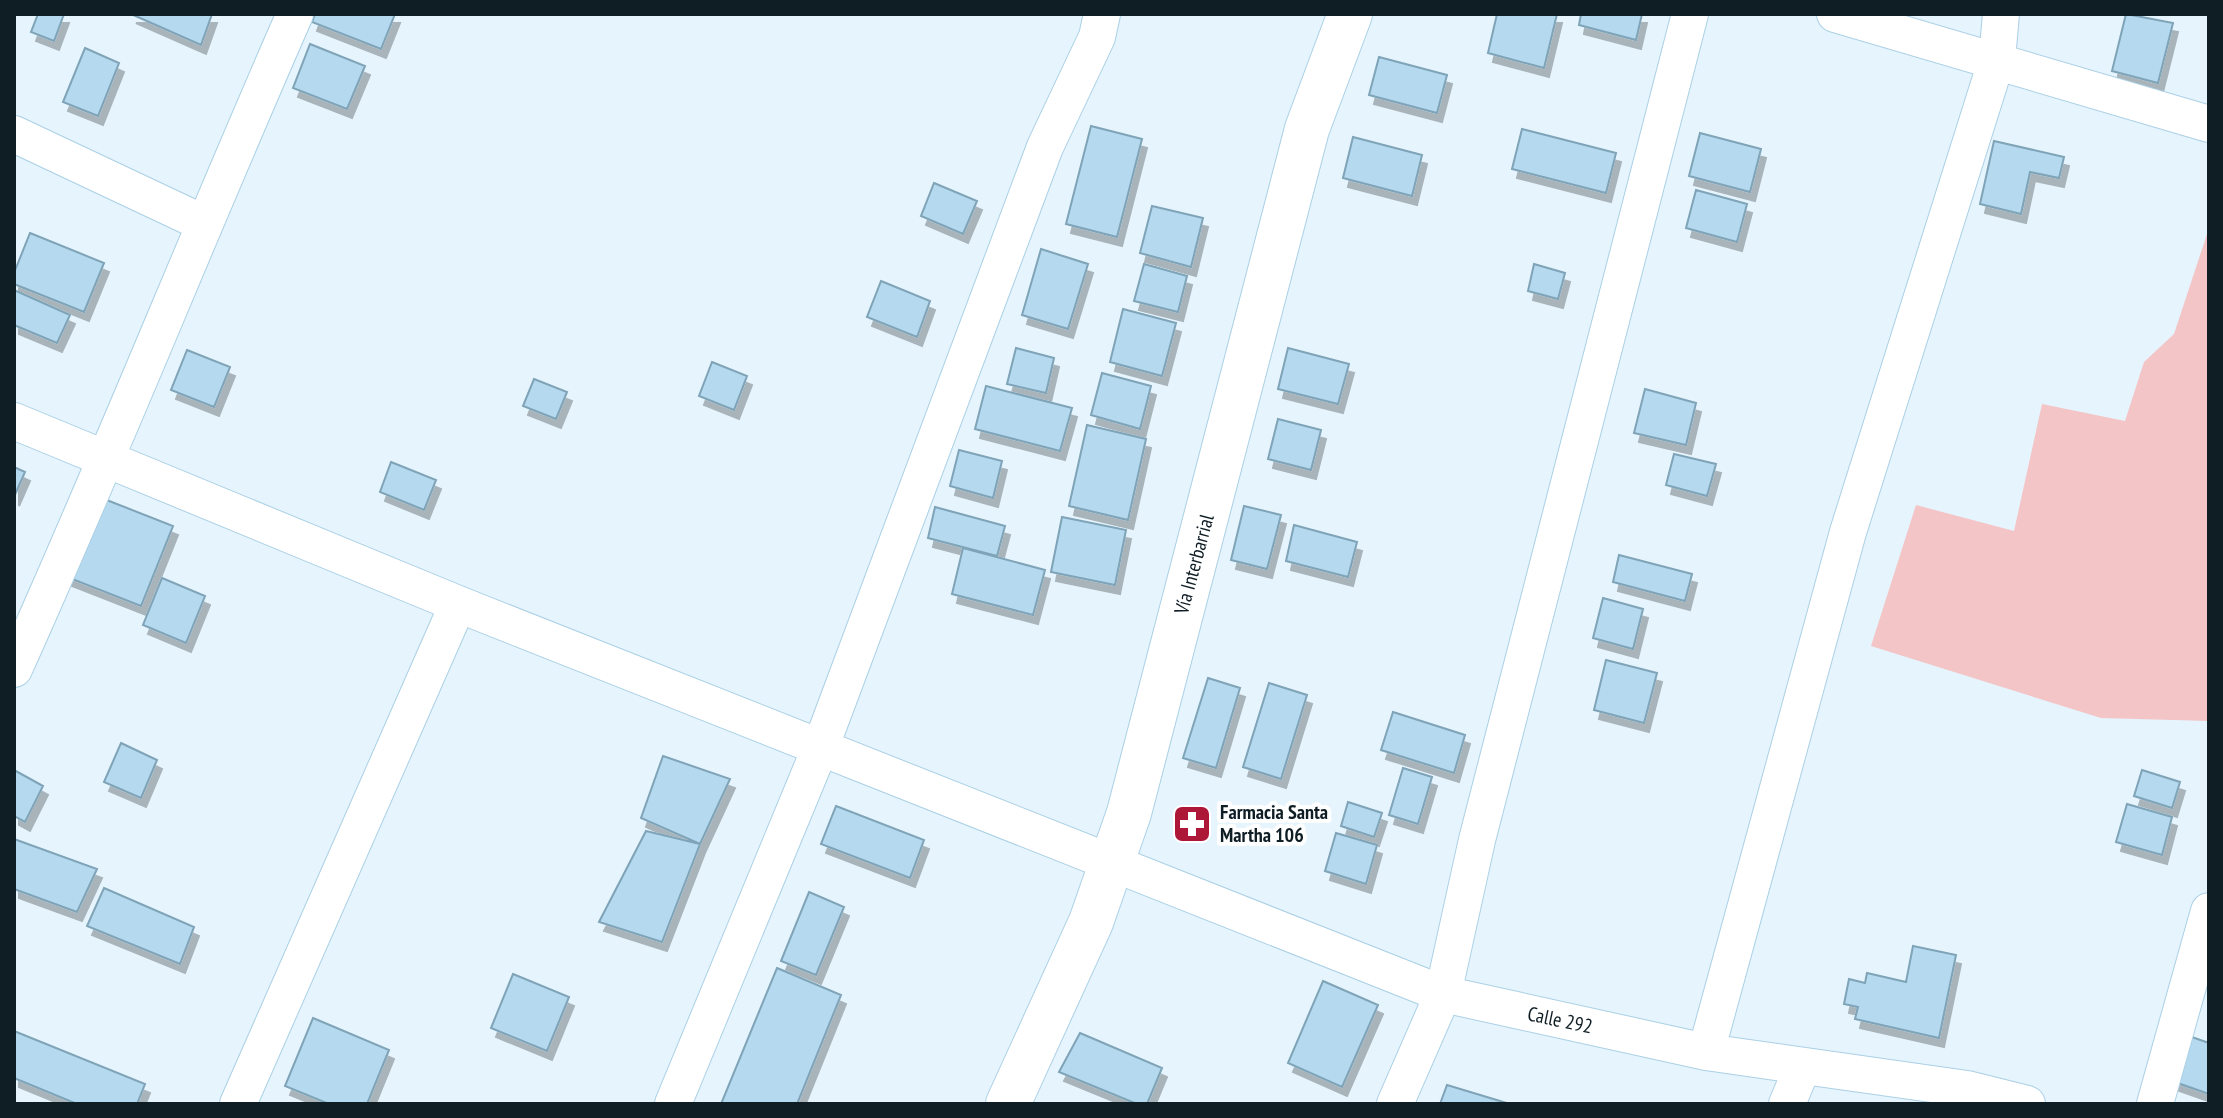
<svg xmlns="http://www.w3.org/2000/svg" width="2223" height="1118" viewBox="0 0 2223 1118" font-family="'PT Sans Narrow',sans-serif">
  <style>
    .green { fill: #f4c5c6 }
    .building { fill: #b5daf0; stroke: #7fa3b7; stroke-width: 2; filter: url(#shadow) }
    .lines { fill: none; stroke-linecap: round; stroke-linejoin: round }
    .street-casing { stroke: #abd0e5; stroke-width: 38 }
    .primary-casing { stroke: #abd0e5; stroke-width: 46 }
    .street { stroke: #fff; stroke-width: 36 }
    .primary { stroke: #fff; stroke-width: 44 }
    .labels { text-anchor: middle; stroke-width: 8; stroke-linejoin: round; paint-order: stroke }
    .street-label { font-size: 20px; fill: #0f1d25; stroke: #fff }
    .poi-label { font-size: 20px; font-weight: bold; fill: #0f1d25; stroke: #fff; text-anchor: start }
  </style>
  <defs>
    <filter id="shadow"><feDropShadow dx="5" dy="9" stdDeviation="0" flood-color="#0004"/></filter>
  </defs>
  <rect width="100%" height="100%" fill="#e5f4fd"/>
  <path class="green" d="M 2209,228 L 2209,721 L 2101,718 L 1871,646 L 1916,505 L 2014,531 L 2042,404 L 2125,421 L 2144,362 L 2174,334 Z"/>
  <path class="building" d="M 38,14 L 64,14 L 54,41 L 31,32 Z
    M 131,14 L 212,14 L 201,45 Z
    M 315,14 L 395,14 L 381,49 L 312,22 Z
    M 1497,14 L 1557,14 L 1544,68 L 1488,53 Z
    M 1581,14 L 1642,14 L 1636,40 L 1579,25 Z
    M 2126,14 L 2173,23 L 2158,83 L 2112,71 Z
    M 310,44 L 365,66 L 347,109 L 293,88 Z
    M 85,48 L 119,63 L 98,116 L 63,102 Z
    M 1379,57 L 1447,75 L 1437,113 L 1369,95 Z
    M 1091,126 L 1142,139 L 1117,237 L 1066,224 Z
    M 1522,129 L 1616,153 L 1606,193 L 1512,169 Z
    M 1700,133 L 1761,149 L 1750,192 L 1689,176 Z
    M 1353,137 L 1422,155 L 1412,196 L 1343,178 Z
    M 1994,141 L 2064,157 L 2059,178 L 2030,172 L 2021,214 L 1980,204 Z
    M 934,183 L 977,201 L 963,234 L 921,216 Z
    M 1696,190 L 1747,204 L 1737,242 L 1686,228 Z
    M 1152,206 L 1203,218 L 1191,267 L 1140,253 Z
    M 30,233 L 104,263 L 84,312 L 14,284 L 14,273 Z
    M 1041,249 L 1088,264 L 1068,329 L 1022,315 Z
    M 1144,264 L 1187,276 L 1178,312 L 1134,301 Z
    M 1534,264 L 1565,273 L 1558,299 L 1528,291 Z
    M 881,281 L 930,301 L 917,337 L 867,317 Z
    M 14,290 L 70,315 L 57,343 L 14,325 Z
    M 1123,309 L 1176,323 L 1162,376 L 1110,362 Z
    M 1016,348 L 1054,358 L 1046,393 L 1007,384 Z
    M 1288,348 L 1349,364 L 1338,404 L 1278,389 Z
    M 187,350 L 230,367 L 214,407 L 171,390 Z
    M 712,362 L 747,376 L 734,410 L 699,396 Z
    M 1102,373 L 1151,386 L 1140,429 L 1091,415 Z
    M 534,379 L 567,392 L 556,419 L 523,406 Z
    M 986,386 L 1072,408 L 1060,451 L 975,429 Z
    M 1645,389 L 1696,403 L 1686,445 L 1634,433 Z
    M 1278,419 L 1321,430 L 1311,470 L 1268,459 Z
    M 1087,425 L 1146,439 L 1128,520 L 1069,506 Z
    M 959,450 L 1002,461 L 993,498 L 950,486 Z
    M 1674,454 L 1716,464 L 1707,496 L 1666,485 Z
    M 391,462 L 436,480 L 424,510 L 380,492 Z
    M 14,467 L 25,472 L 14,497 Z
    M 99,497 L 173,526 L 141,606 L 67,577 Z
    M 1244,506 L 1281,515 L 1267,569 L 1231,560 Z
    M 935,507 L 1005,526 L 997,556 L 928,538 Z
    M 1062,517 L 1126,530 L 1115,585 L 1051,572 Z
    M 1294,525 L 1357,542 L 1348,577 L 1286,561 Z
    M 963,548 L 1045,570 L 1033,615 L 952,594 Z
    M 1619,555 L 1692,574 L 1685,601 L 1613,582 Z
    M 162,578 L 205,596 L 186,643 L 143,625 Z
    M 1603,598 L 1643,609 L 1633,649 L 1593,638 Z
    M 1606,660 L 1657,673 L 1644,723 L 1594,710 Z
    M 1208,678 L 1240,688 L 1216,768 L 1183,758 Z
    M 1269,683 L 1307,695 L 1281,779 L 1243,767 Z
    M 1393,712 L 1465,735 L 1454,773 L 1381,750 Z
    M 121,743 L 157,760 L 141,798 L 104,782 Z
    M 663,756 L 730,779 L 700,844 L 641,818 Z
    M 1403,768 L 1432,777 L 1418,824 L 1389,815 Z
    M 14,770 L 43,786 L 25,822 L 14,816 Z
    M 2142,770 L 2180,782 L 2172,808 L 2134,796 Z
    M 1348,802 L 1382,813 L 1374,837 L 1341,826 Z
    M 2127,804 L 2172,817 L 2162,855 L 2116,842 Z
    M 836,806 L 924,840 L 910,878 L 821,844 Z
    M 646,831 L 700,844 L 662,942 L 599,922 Z
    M 1336,833 L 1377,845 L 1366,884 L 1325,871 Z
    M 14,839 L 97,869 L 77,912 L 14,889 Z
    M 104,888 L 194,927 L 180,964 L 87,926 Z
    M 809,892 L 844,907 L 816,975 L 781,961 Z
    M 1913,946 L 1956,955 L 1939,1038 L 1855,1019 L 1858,1007 L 1844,1004 L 1849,979 L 1865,983 L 1867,973 L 1906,982 Z
    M 777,968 L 841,995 L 797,1104 L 721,1104 Z
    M 513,974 L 569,997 L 547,1051 L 491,1028 Z
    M 1323,981 L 1378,1005 L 1342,1087 L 1288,1063 Z
    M 313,1018 L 389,1050 L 367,1104 L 329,1104 L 285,1086 Z
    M 14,1031 L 145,1084 L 137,1104 L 77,1104 L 14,1078 Z
    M 1080,1033 L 1162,1068 L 1147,1104 L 1137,1104 L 1059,1072 Z
    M 2186,1035 L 2209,1043 L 2209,1094 L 2172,1081 Z
    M 1447,1085 L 1510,1104 L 1440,1104 Z"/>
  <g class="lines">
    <defs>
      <path id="street" d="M 1835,14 L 2209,124
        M 14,134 L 203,223
        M 14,421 L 458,604 L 1443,994 L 1706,1052 L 1967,1089 L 2027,1104
        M 14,669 C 112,452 199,232 295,14
        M 1706,1052 L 1848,532 L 1997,59 L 2001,14
        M 238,1104 L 458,604
        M 673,1104 L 821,746 L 1045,147 L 1097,37 L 1102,14
        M 1395,1104 L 1443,994 L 1477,840 L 1690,14
        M 1787,1104 L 1803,1066
        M 2155,1104 L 2209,911"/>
      <path id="primary" d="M 1008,1104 L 1091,922 L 1129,813 L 1307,129 L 1350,14"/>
    </defs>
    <use href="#street" class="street-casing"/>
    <use href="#primary" class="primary-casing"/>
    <use href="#street" class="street"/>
    <use href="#primary" class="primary"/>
  </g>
  <defs>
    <symbol id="pharmacy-square" viewBox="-11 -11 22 22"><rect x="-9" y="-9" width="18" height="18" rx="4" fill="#ad1838" stroke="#fff"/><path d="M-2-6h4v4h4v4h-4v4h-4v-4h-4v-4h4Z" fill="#fff"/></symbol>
  </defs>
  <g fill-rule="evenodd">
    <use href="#pharmacy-square" x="1170" y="802" width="44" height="44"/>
  </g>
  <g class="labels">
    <g class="street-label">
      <text transform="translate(1194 564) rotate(-75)" y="7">Vía Interbarrial</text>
      <text transform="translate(1560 1020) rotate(12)" y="7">Calle 292</text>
    </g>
    <g class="poi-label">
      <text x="1220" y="819">Farmacia Santa<tspan x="1220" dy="23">Martha 106</tspan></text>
    </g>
  </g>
  <rect width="2223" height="1118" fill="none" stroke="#0f1d25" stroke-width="32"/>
</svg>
